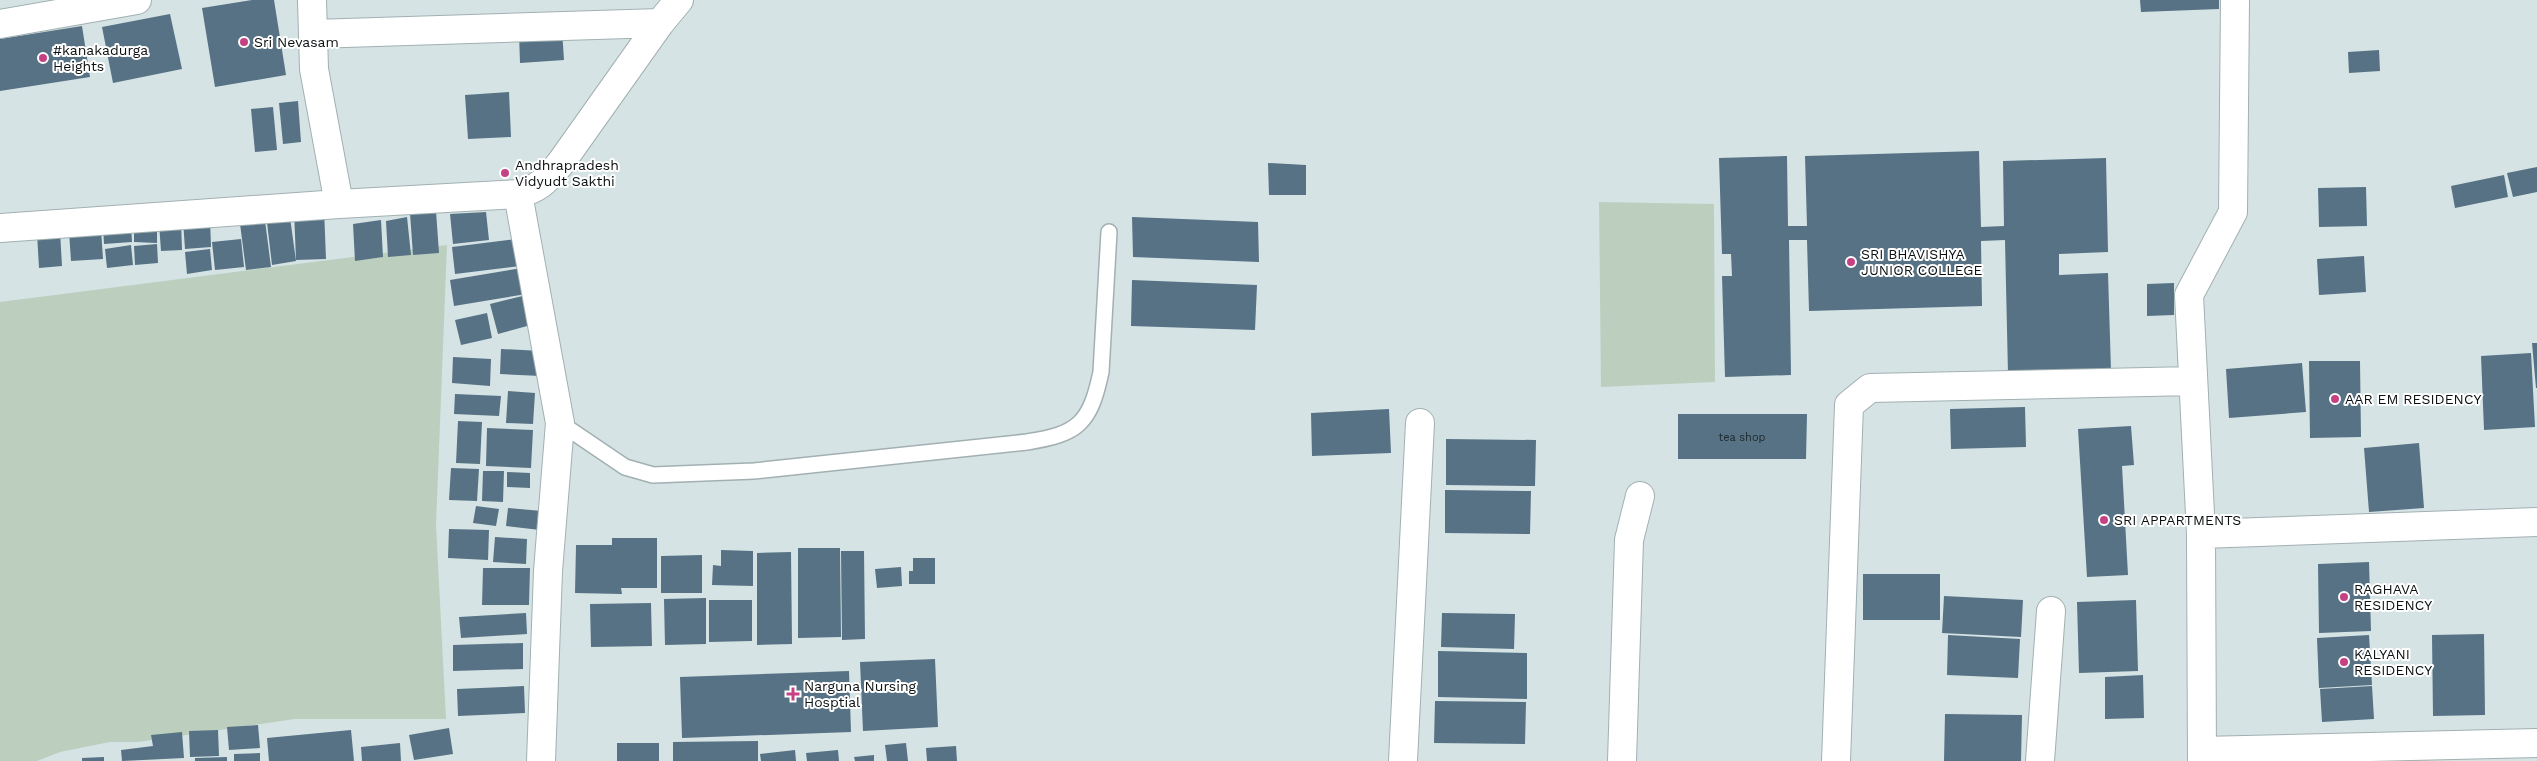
<svg xmlns="http://www.w3.org/2000/svg" width="2537" height="761" viewBox="0 0 2537 761" font-family="'Work Sans',sans-serif">
  <style>
    .green { fill: #bccfbe }
    .building { fill: #567284 }
    .lines { fill: none; stroke-linecap: round; stroke-linejoin: round }
    .lane-casing { stroke: #a2b0b2; stroke-width: 18 }
    .street-casing { stroke: #a2b0b2; stroke-width: 30 }
    .lane { stroke: #fff; stroke-width: 15 }
    .street { stroke: #fff; stroke-width: 28 }
    .poi-dot { fill: #c54184; stroke: #fff; stroke-width: 2 }
    .labels { text-anchor: middle; stroke-width: 4; stroke-linejoin: round; paint-order: stroke }
    .number-label { font-size: 11px; fill: #1e282e }
    .poi-label { font-size: 14px; fill: #0b1011; stroke: #fff; text-anchor: start }
  </style>
  <rect width="100%" height="100%" fill="#d5e3e5"/>
  <path class="green" d="M 1599,202 L 1714,204 L 1715,382 L 1601,387 Z
    M 447,245 L 436,525 L 446,719 L 295,719 L 138,742 L 110,742 L 60,752 L 37,761 L 0,761 L 0,302 Z"/>
  <path class="building" d="M 252,0 L 274,0 L 286,75 L 215,87 L 202,8 Z
    M 2140,0 L 2219,0 L 2219,9 L 2141,12 Z
    M 170,14 L 182,69 L 113,83 L 102,27 Z
    M 82,26 L 90,77 L 0,91 L 0,39 Z
    M 562,30 L 564,60 L 520,63 L 519,33 Z
    M 2379,50 L 2380,71 L 2349,73 L 2348,52 Z
    M 509,92 L 511,137 L 468,139 L 465,95 Z
    M 298,101 L 301,142 L 283,144 L 279,103 Z
    M 273,107 L 277,150 L 255,152 L 251,109 Z
    M 1979,151 L 1981,227 L 2004,226 L 2003,161 L 2106,158 L 2108,252 L 2059,254 L 2059,275 L 2108,273 L 2111,371 L 2008,374 L 2005,240 L 1981,241 L 1982,306 L 1809,311 L 1807,240 L 1789,240 L 1791,375 L 1725,377 L 1722,276 L 1732,276 L 1731,254 L 1722,254 L 1719,158 L 1787,156 L 1788,226 L 1807,226 L 1805,156 Z
    M 1268,163 L 1306,165 L 1306,195 L 1269,195 Z
    M 2537,167 L 2537,192 L 2513,197 L 2507,173 Z
    M 2504,175 L 2508,197 L 2455,208 L 2451,186 Z
    M 2366,187 L 2367,226 L 2319,227 L 2318,188 Z
    M 324,209 L 326,259 L 296,260 L 294,210 Z
    M 289,210 L 296,261 L 272,265 L 266,214 Z
    M 436,211 L 439,253 L 413,255 L 410,213 Z
    M 486,212 L 489,240 L 453,244 L 450,214 Z
    M 264,213 L 271,267 L 246,270 L 239,216 Z
    M 407,217 L 411,255 L 388,257 L 386,221 Z
    M 1132,217 L 1258,222 L 1259,262 L 1133,257 Z
    M 210,218 L 211,247 L 185,249 L 183,220 Z
    M 381,220 L 383,257 L 355,261 L 353,224 Z
    M 181,222 L 182,250 L 161,251 L 159,223 Z
    M 134,223 L 157,223 L 157,243 L 134,242 Z
    M 131,224 L 132,242 L 104,244 L 103,226 Z
    M 101,229 L 103,259 L 71,261 L 69,231 Z
    M 60,231 L 62,266 L 39,268 L 37,233 Z
    M 241,239 L 244,267 L 215,270 L 212,242 Z
    M 517,239 L 520,266 L 455,274 L 452,247 Z
    M 157,244 L 158,263 L 135,265 L 134,246 Z
    M 131,245 L 133,265 L 107,268 L 105,249 Z
    M 210,249 L 212,270 L 187,274 L 185,252 Z
    M 2364,256 L 2366,292 L 2319,295 L 2317,259 Z
    M 522,268 L 526,294 L 454,306 L 450,280 Z
    M 1132,280 L 1257,285 L 1255,330 L 1131,326 Z
    M 2174,283 L 2174,315 L 2147,316 L 2147,284 Z
    M 531,294 L 538,323 L 498,334 L 490,304 Z
    M 487,313 L 492,338 L 461,345 L 455,320 Z
    M 2532,343 L 2537,343 L 2537,388 L 2536,388 Z
    M 501,349 L 542,351 L 541,376 L 500,374 Z
    M 2531,353 L 2535,427 L 2484,430 L 2481,356 Z
    M 453,357 L 491,359 L 490,386 L 452,383 Z
    M 2309,361 L 2360,361 L 2361,437 L 2310,438 Z
    M 2302,363 L 2306,412 L 2229,418 L 2226,369 Z
    M 508,391 L 535,393 L 533,424 L 506,423 Z
    M 455,394 L 501,396 L 499,416 L 454,414 Z
    M 2025,407 L 2026,447 L 1951,449 L 1950,409 Z
    M 1389,409 L 1391,453 L 1312,456 L 1311,413 Z
    M 1678,414 L 1807,414 L 1806,459 L 1678,459 Z
    M 458,421 L 482,422 L 480,464 L 456,463 Z
    M 2131,426 L 2134,465 L 2122,466 L 2128,575 L 2087,577 L 2078,429 Z
    M 487,428 L 533,430 L 531,468 L 486,466 Z
    M 1446,439 L 1536,440 L 1535,486 L 1446,485 Z
    M 2419,443 L 2424,508 L 2369,512 L 2364,448 Z
    M 451,468 L 479,469 L 477,501 L 449,500 Z
    M 483,471 L 504,471 L 503,502 L 482,501 Z
    M 507,472 L 530,473 L 530,488 L 507,487 Z
    M 1445,490 L 1531,491 L 1530,534 L 1445,533 Z
    M 476,506 L 499,509 L 496,526 L 473,523 Z
    M 508,508 L 542,511 L 540,530 L 506,526 Z
    M 449,529 L 489,530 L 488,560 L 448,558 Z
    M 495,537 L 527,539 L 526,564 L 493,562 Z
    M 612,538 L 657,538 L 657,588 L 621,588 L 622,594 L 575,593 L 576,545 L 612,545 Z
    M 798,548 L 840,548 L 841,637 L 798,638 Z
    M 721,550 L 753,551 L 753,586 L 712,585 L 713,565 L 721,566 Z
    M 841,551 L 864,551 L 865,639 L 842,640 Z
    M 791,552 L 792,644 L 757,645 L 757,553 Z
    M 702,555 L 702,593 L 661,593 L 661,556 Z
    M 913,558 L 935,558 L 935,584 L 909,584 L 909,571 L 913,571 Z
    M 2369,562 L 2371,631 L 2319,633 L 2318,564 Z
    M 901,567 L 902,586 L 877,588 L 875,569 Z
    M 483,568 L 530,568 L 529,605 L 482,605 Z
    M 1863,574 L 1940,574 L 1940,620 L 1863,620 Z
    M 1944,596 L 2023,600 L 2021,637 L 1942,633 Z
    M 706,598 L 706,644 L 665,645 L 664,599 Z
    M 709,600 L 752,600 L 752,641 L 709,642 Z
    M 2136,600 L 2138,671 L 2079,673 L 2077,602 Z
    M 651,603 L 652,646 L 591,647 L 590,604 Z
    M 526,613 L 527,634 L 461,638 L 459,617 Z
    M 1442,613 L 1515,614 L 1514,649 L 1441,647 Z
    M 2484,634 L 2485,715 L 2433,716 L 2432,635 Z
    M 1948,635 L 2020,639 L 2018,678 L 1947,675 Z
    M 2369,635 L 2372,685 L 2319,688 L 2317,638 Z
    M 523,643 L 523,669 L 453,671 L 453,645 Z
    M 1438,651 L 1527,653 L 1527,699 L 1438,697 Z
    M 935,659 L 938,727 L 863,731 L 860,662 Z
    M 849,671 L 851,732 L 682,738 L 680,677 Z
    M 2143,675 L 2144,718 L 2105,719 L 2105,677 Z
    M 524,686 L 525,713 L 458,716 L 457,689 Z
    M 2372,686 L 2374,719 L 2322,722 L 2320,689 Z
    M 1435,701 L 1526,702 L 1525,744 L 1434,743 Z
    M 1945,714 L 2022,715 L 2021,761 L 1944,761 Z
    M 258,725 L 260,748 L 229,750 L 227,727 Z
    M 449,728 L 453,754 L 414,760 L 409,735 Z
    M 218,730 L 219,756 L 190,757 L 189,731 Z
    M 351,730 L 354,761 L 269,761 L 267,738 Z
    M 182,732 L 184,758 L 122,761 L 121,750 L 153,746 L 151,735 Z
    M 758,741 L 758,761 L 673,761 L 673,742 Z
    M 400,743 L 401,761 L 362,761 L 361,747 Z
    M 617,743 L 659,743 L 659,761 L 617,761 Z
    M 906,743 L 908,761 L 887,761 L 885,745 Z
    M 956,746 L 957,761 L 927,761 L 926,748 Z
    M 795,750 L 796,761 L 761,761 L 760,754 Z
    M 838,750 L 839,761 L 807,761 L 806,753 Z
    M 260,753 L 260,761 L 234,761 L 234,754 Z
    M 874,755 L 874,761 L 855,761 L 854,757 Z
    M 104,757 L 104,761 L 82,761 L 82,758 Z
    M 227,757 L 227,761 L 195,761 L 195,758 Z"/>
  <g class="lines">
    <defs>
      <path id="lane" d="M 560,423 L 625,467 L 653,475 L 754,471 L 1027,442 C 1078,434 1090,424 1101,372 L 1109,232"/>
      <path id="street" d="M 312,0 L 314,69 L 339,204
        M 0,24 L 137,0
        M 314,34 L 660,23
        M 518,194 L 560,423 L 548,571 L 541,761
        M 0,228 L 339,204 L 518,194 C 540,188 545,181 560,164 L 660,23 L 679,0
        M 2201,534 L 2189,295 L 2233,212 L 2235,0
        M 2202,751 L 2537,743
        M 1403,761 L 1420,423
        M 1622,761 L 1629,540 L 1640,496
        M 1836,761 L 1849,405 L 1870,388 L 2193,381
        M 2040,761 L 2051,611
        M 2202,761 L 2201,534 L 2537,522"/>
    </defs>
    <use href="#lane" class="lane-casing"/>
    <use href="#street" class="street-casing"/>
    <use href="#lane" class="lane"/>
    <use href="#street" class="street"/>
  </g>
  <g class="poi-dot">
    <circle cx="244" cy="42" r="5"/>
    <circle cx="43" cy="58" r="5"/>
    <circle cx="505" cy="173" r="5"/>
    <circle cx="1851" cy="262" r="5"/>
    <circle cx="2335" cy="399" r="5"/>
    <circle cx="2104" cy="520" r="5"/>
    <circle cx="2344" cy="597" r="5"/>
    <circle cx="2344" cy="662" r="5"/>
    <path d="M790.5 686.5h5v5h5v5h-5v5h-5v-5h-5v-5h5z"/>
  </g>
  <g class="labels">
    <g class="number-label">
      <text x="1742" y="441">tea shop</text>
    </g>
    <g class="poi-label">
      <text x="254" y="47">Sri Nevasam</text>
      <text x="53" y="55">#kanakadurga<tspan x="53" dy="16">Heights</tspan></text>
      <text x="515" y="170">Andhrapradesh<tspan x="515" dy="16">Vidyudt Sakthi</tspan></text>
      <text x="1861" y="259">SRI BHAVISHYA<tspan x="1861" dy="16">JUNIOR COLLEGE</tspan></text>
      <text x="2345" y="404">AAR EM RESIDENCY</text>
      <text x="2114" y="525">SRI APPARTMENTS</text>
      <text x="2354" y="594">RAGHAVA<tspan x="2354" dy="16">RESIDENCY</tspan></text>
      <text x="2354" y="659">KALYANI<tspan x="2354" dy="16">RESIDENCY</tspan></text>
      <text x="804" y="691">Narguna Nursing<tspan x="804" dy="16">Hosptial</tspan></text>
    </g>
  </g>
</svg>
